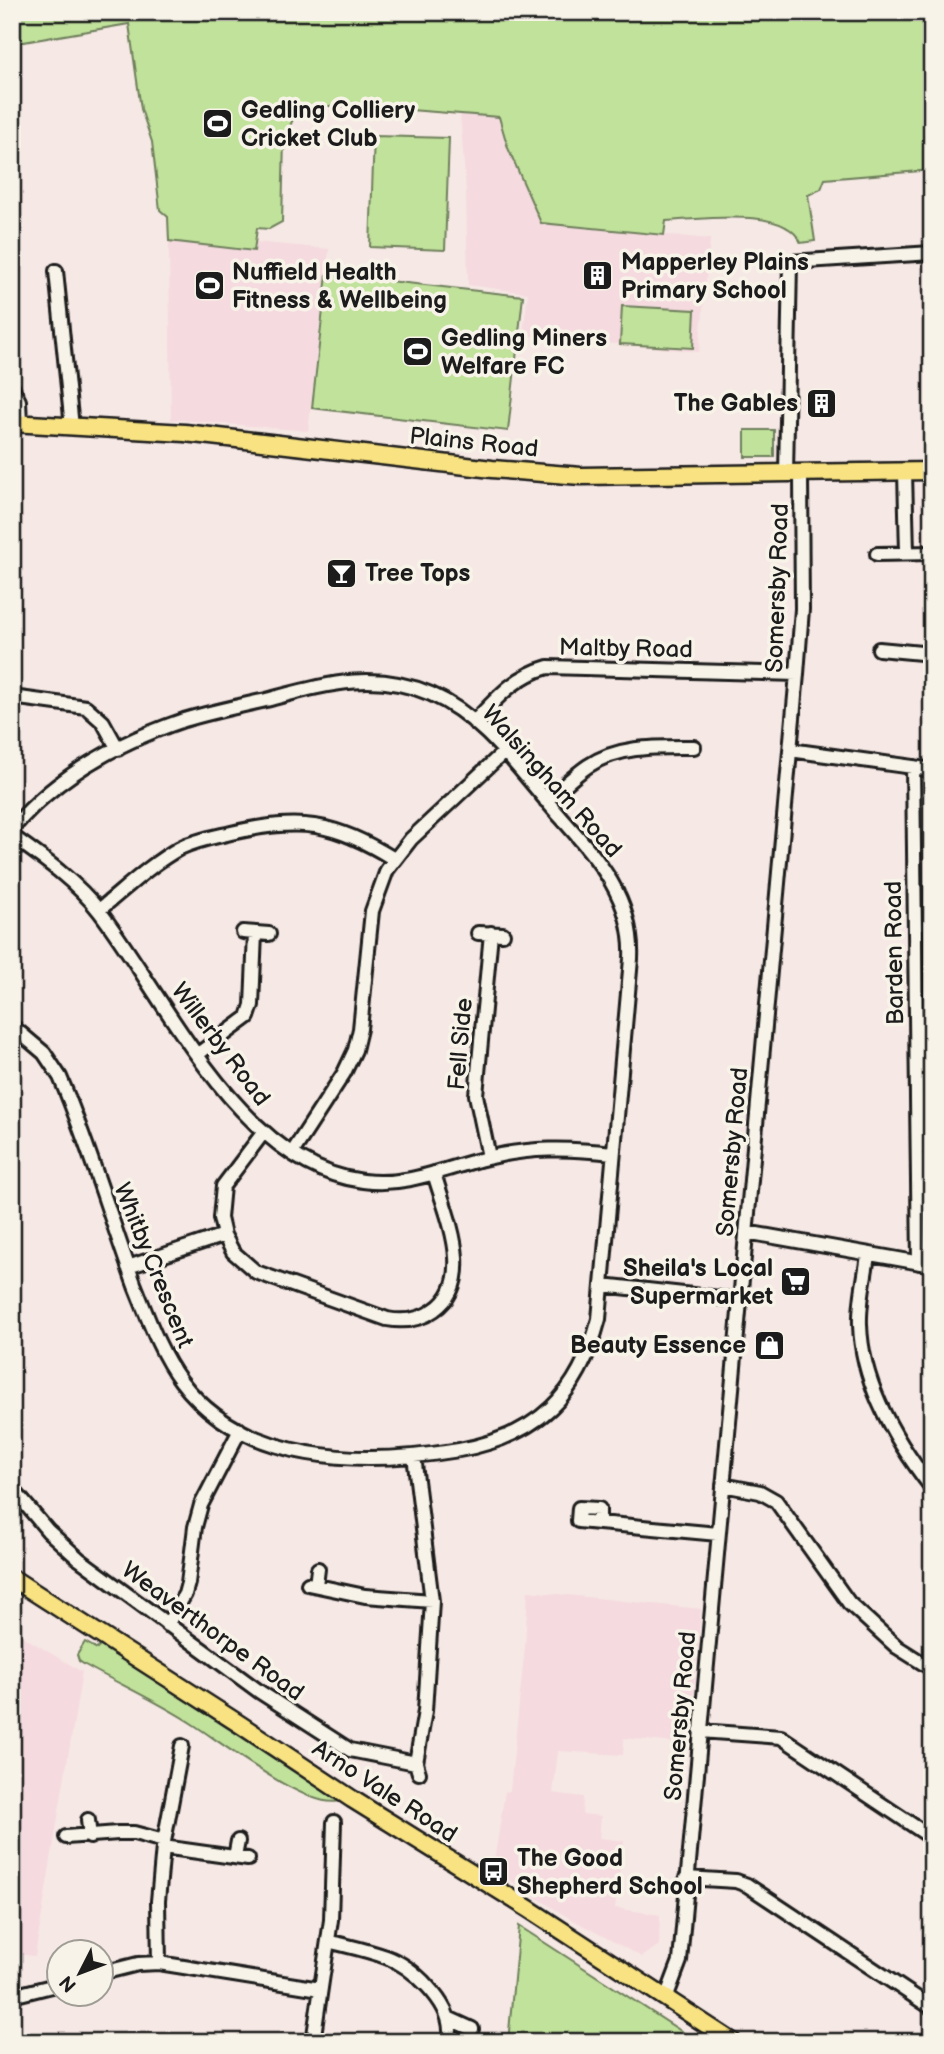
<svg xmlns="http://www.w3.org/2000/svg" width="944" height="2054" viewBox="0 0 944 2054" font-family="'Balsamiq Sans',sans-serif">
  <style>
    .built { fill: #f5dadf }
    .green { fill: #c1e29b; stroke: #6e7f5c; stroke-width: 2 }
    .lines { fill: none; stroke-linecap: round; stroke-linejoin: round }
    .minor-casing { stroke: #1c1c1c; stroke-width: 18 }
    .major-casing { stroke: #1c1c1c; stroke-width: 21 }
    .minor { stroke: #f7f3e8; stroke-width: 12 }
    .major { stroke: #f8e281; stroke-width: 16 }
    .labels { text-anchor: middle; stroke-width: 7; stroke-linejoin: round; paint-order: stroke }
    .poi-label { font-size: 24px; font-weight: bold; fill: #1c1c1c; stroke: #f7f3e8; text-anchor: start }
    .street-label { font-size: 24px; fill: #1c1c1c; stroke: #f7f3e8 }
  </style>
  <rect width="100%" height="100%" fill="#f6e8e4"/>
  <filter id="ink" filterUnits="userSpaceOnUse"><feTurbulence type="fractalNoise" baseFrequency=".0143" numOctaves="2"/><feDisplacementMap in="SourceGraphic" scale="14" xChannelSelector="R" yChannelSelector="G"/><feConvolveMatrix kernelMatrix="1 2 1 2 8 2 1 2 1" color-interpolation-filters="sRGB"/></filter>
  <g filter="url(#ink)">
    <path class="built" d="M 460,113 L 499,117 L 508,148 L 541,223 L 710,239 L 699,352 L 523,335 L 528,293 L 468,285 L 466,191 Z
      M 169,241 L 254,251 L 255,242 L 329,249 L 308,431 L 171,419 Z
      M 528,1591 L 701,1609 L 689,1744 L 624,1738 L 623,1755 L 558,1751 L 553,1793 L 583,1797 L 582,1814 L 601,1816 L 599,1838 L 624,1841 L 615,1908 L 660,1915 L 659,1945 L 642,1957 L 564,1915 L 493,1869 L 505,1792 L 510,1791 L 525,1647 Z
      M 12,1630 L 82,1672 L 35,1956 L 12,1954 Z"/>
    <path class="green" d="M 12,12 L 930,12 L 932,19 L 932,170 L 825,179 L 821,189 L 808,195 L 815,241 L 801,243 C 785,205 699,220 666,221 L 664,235 L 541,223 L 508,148 L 499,117 L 359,106 L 299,106 L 284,139 L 282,222 L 269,229 L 257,228 L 254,251 L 169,241 L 168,217 L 160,210 L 152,142 L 141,109 L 129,24 L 12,44 Z
      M 374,136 L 449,138 L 445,250 L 370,247 Z
      M 327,274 L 523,296 L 508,431 L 312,408 Z
      M 622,306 L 695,310 L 693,348 L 620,344 Z
      M 745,430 L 774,430 L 774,457 L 745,457 Z
      M 85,1642 L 97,1649 L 101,1645 L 339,1801 C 308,1810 222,1743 194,1725 C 159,1702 121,1685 85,1665 L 79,1661 L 77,1655 Z
      M 519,1926 L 698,2042 L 508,2042 Z"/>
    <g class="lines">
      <defs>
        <path id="minor" d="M 56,271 L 72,427
          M 12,387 L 19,401 L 20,424
          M 905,472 L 907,553
          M 786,474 L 790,262 L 932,253
          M 877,554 L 932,553
          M 879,649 L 932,654
          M 12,697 L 86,707 L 103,722 L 118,749
          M 474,722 C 497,698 515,676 548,667 L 797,674
          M 790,750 L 913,767 L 919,1263
          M 913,767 L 932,770
          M 546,801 C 560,790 573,776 588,766 C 619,745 659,747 694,747
          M 12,829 C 56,776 119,742 184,720 C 211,712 239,706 266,700 C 324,685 373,669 431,694 C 484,717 520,771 557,813 C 595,856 634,897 631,959 L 599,1319 C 579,1395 538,1436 459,1450 C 364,1466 244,1465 181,1381 C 160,1353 148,1318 135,1286 C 110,1217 89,1145 60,1077 L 44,1053 L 12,1026
          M 12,836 C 43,858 77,882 100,912 C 167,1000 242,1167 363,1181 C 407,1187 445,1168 487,1158 C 529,1147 570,1148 613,1153
          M 99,910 C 125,889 151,864 180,848 C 196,840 214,837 231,833 C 301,817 333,822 394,859
          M 243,932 L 269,934
          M 478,933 L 503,934
          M 198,1054 L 248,1017 L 252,1005 L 255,933
          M 263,1133 L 223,1186 L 220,1218 L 224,1235 L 233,1252 L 256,1272 L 387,1319 C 403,1322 420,1320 434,1310 C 478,1280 445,1213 434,1173
          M 292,1153 L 344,1073 L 355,1050 L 360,1029 L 372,911 L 387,870 L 411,839 L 504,752
          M 489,1157 L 476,1095 L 491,933
          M 746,1232 L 932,1265
          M 868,1255 C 865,1278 859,1302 860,1325 C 862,1385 896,1442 932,1488
          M 128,1267 L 224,1235
          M 602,1285 L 738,1300
          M 414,1456 L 432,1601 L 425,1711 L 416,1763 L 419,1773
          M 723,1485 L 760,1492 L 776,1501 L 849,1603 L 897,1647 L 932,1669
          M 12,1488 L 48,1531 L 79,1559 L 260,1692 L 350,1750 L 416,1763
          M 599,1523 L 599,1509 L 579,1508 L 578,1521 L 718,1534
          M 308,1584 L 365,1596 L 432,1601
          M 316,1585 L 318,1569
          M 167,1625 L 185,1594 L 188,1583 L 195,1527 L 201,1505 L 240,1430
          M 700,1731 L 781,1737 L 932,1838
          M 88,1820 L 90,1837
          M 66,1837 L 118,1833 L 134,1833 L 164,1841
          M 163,1847 L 248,1859
          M 235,1857 L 238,1841
          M 686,1878 L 736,1881 L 747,1885 L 932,2008
          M 328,1941 C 347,1946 367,1950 386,1957 C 412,1966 450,2002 450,2031
          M 159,1963 L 158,1901 L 163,1847 L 182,1746
          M 102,1973 L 138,1964 L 159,1963 L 320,1989
          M 12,1996 L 60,1984
          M 666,1998 L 680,1961 L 797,674 L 802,609 L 801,474
          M 450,2019 L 472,2029
          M 313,2042 L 331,1920 L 334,1822"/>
        <path id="major" d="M 12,423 L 185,433 L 492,469 L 581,476 L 932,471
          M 12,1578 L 241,1725 L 352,1799 L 529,1909 L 733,2042"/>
      </defs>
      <use href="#minor" class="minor-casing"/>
      <use href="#major" class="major-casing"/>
      <use href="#minor" class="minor"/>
      <use href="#major" class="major"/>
    </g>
  </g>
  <defs>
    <symbol id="stadium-square" viewBox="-11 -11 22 22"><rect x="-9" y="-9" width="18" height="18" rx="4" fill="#1c1c1c" stroke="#f7f3e8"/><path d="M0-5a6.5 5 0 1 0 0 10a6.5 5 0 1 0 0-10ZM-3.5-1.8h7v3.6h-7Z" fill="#fff"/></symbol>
    <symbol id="building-square" viewBox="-11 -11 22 22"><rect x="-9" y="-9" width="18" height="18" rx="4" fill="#1c1c1c" stroke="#f7f3e8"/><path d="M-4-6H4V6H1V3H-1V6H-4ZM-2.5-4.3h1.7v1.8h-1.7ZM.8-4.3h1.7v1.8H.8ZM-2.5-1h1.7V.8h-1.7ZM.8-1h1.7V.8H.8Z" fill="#fff"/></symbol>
    <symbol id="bar-square" viewBox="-11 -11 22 22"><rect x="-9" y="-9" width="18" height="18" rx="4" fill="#1c1c1c" stroke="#f7f3e8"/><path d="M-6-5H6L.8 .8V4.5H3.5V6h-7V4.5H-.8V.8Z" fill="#fff"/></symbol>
    <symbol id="supermarket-square" viewBox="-11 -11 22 22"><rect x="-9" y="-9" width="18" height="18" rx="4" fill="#1c1c1c" stroke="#f7f3e8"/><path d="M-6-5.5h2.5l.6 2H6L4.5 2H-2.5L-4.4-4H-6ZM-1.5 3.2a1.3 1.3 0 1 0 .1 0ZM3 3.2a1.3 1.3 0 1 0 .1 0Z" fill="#fff"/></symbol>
    <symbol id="shop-square" viewBox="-11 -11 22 22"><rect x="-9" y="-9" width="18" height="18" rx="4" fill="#1c1c1c" stroke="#f7f3e8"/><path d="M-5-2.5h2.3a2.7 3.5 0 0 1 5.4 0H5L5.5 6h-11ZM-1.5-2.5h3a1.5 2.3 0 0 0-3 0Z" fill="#fff"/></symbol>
    <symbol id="bus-square" viewBox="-11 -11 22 22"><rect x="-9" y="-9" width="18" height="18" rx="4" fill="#1c1c1c" stroke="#f7f3e8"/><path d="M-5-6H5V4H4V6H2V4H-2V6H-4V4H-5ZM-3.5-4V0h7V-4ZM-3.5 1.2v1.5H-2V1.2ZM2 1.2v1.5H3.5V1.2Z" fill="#fff"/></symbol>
  </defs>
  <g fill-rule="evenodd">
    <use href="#stadium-square" x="200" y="106" width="35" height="35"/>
    <use href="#building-square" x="580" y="258" width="35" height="35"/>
    <use href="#stadium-square" x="192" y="268" width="35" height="35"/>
    <use href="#stadium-square" x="400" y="334" width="35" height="35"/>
    <use href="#building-square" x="804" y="386" width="35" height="35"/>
    <use href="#bar-square" x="324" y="556" width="35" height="35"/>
    <use href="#supermarket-square" x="778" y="1264" width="35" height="35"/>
    <use href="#shop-square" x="752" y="1328" width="35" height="35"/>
    <use href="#bus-square" x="476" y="1854" width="35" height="35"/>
  </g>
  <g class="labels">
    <g class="poi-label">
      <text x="241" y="118">Gedling Colliery<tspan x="241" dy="28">Cricket Club</tspan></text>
      <text x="621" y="270">Mapperley Plains<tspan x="621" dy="28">Primary School</tspan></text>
      <text x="232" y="280">Nuffield Health<tspan x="232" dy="28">Fitness &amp; Wellbeing</tspan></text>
      <text x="441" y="346">Gedling Miners<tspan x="441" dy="28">Welfare FC</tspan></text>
      <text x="798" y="411" text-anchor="end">The Gables</text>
      <text x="365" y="581">Tree Tops</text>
      <text x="773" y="1276" text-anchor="end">Sheila's Local<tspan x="773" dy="28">Supermarket</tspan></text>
      <text x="746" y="1353" text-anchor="end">Beauty Essence</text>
      <text x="517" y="1866">The Good<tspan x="517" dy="28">Shepherd School</tspan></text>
    </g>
    <g class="street-label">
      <text transform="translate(474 442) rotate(6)" y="8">Plains Road</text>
      <text transform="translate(777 588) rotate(-88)" y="8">Somersby Road</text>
      <text transform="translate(626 648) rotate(1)" y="8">Maltby Road</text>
      <text transform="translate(552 781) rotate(48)" y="8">Walsingham Road</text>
      <text transform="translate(894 953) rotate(-91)" y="8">Barden Road</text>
      <text transform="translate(221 1044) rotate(53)" y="8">Willerby Road</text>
      <text transform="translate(460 1044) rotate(-85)" y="8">Fell Side</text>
      <text transform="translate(732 1152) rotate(-85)" y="8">Somersby Road</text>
      <text transform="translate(154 1265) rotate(68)" y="8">Whitby Crescent</text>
      <text transform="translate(213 1631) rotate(36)" y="8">Weaverthorpe Road</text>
      <text transform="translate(680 1716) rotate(-85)" y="8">Somersby Road</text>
      <text transform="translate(385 1791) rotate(33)" y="8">Arno Vale Road</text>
    </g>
  </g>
  <rect width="944" height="2054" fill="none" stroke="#f7f3e8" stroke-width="42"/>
  <rect x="21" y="21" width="902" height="2012" fill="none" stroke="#1c1c1c" stroke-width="2.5" filter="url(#ink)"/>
  <g transform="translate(80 1973) rotate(228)"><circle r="33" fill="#f7f3e8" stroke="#9f9d96" stroke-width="2"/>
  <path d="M0-5L12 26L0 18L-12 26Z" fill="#1c1c1c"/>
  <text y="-10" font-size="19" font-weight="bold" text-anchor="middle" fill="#1c1c1c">N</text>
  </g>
</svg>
